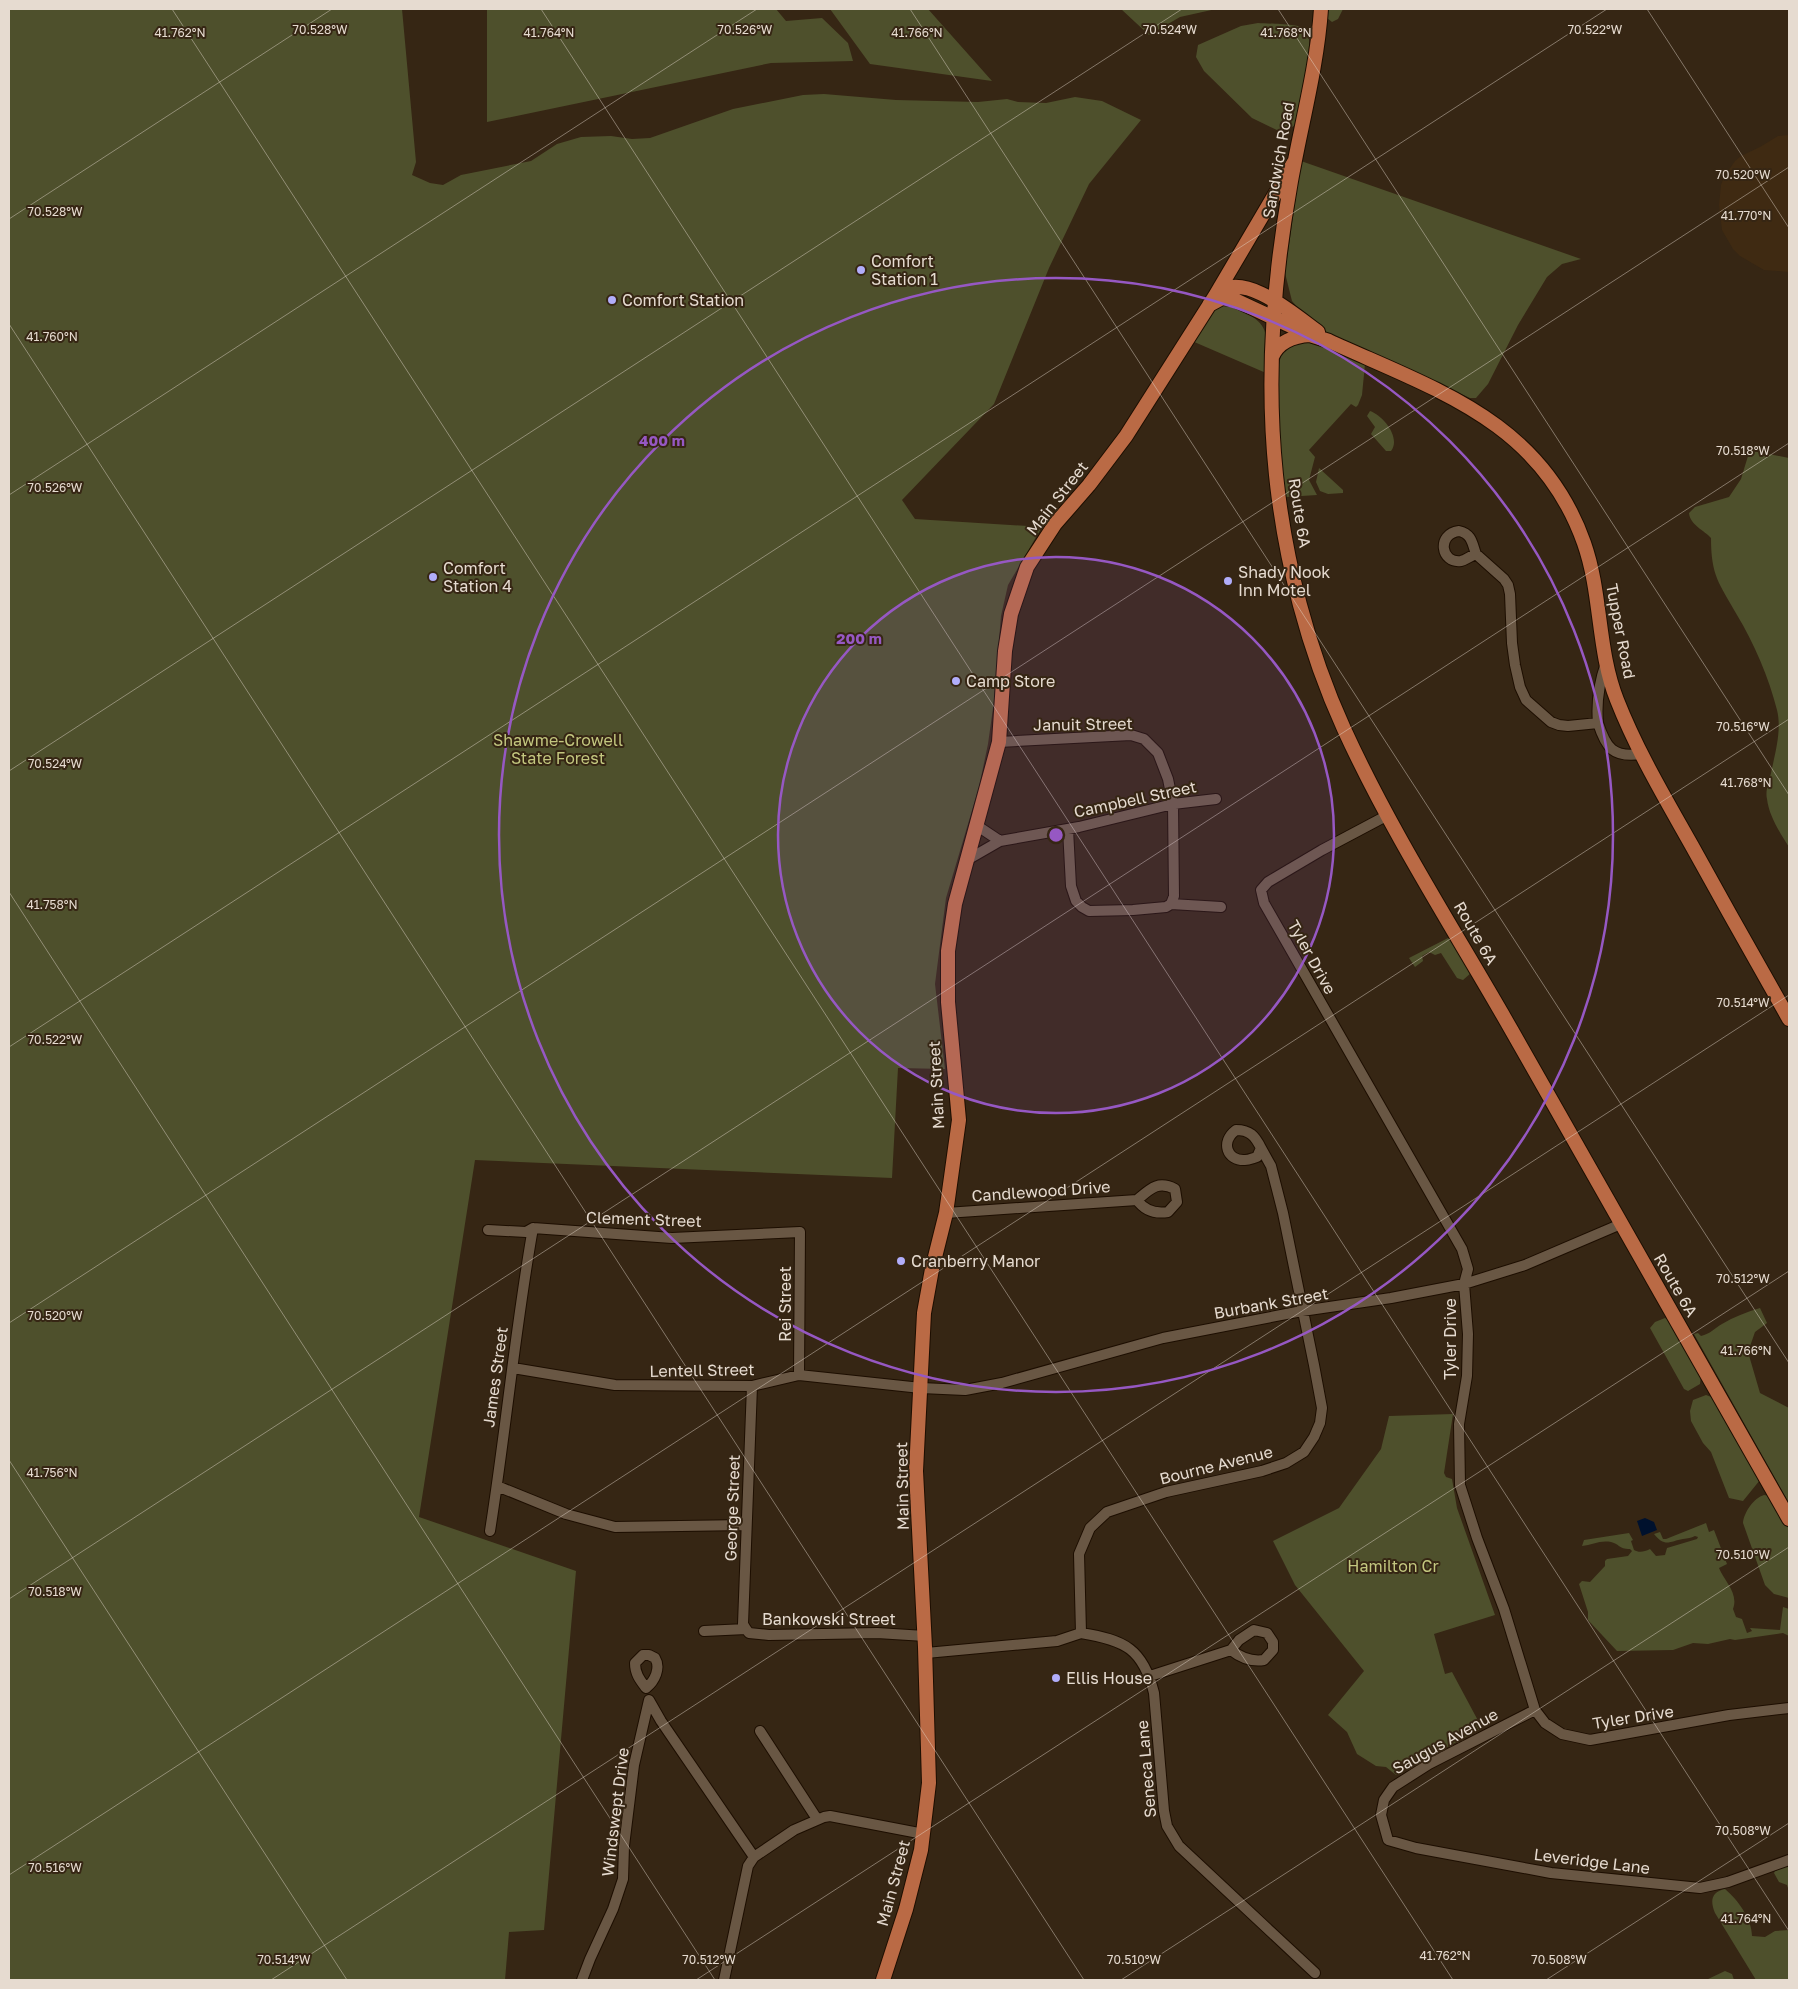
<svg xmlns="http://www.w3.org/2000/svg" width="1798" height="1989" viewBox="0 0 1798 1989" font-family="'Golos Text',sans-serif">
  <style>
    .built { fill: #3f2a12 }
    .green { fill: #4e502c }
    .water { fill: #00112d }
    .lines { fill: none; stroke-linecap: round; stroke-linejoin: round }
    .minor-casing { stroke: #1d0e01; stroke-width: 12 }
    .major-casing { stroke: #1d0e01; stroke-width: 16 }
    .minor { stroke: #695744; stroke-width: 10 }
    .major { stroke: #ba6a45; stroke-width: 14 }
    .ticks { fill: none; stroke: #e6dbd0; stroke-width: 1; stroke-opacity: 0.45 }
    .ring { fill: none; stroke: #9658c3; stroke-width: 2.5 }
    .poi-dot { fill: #b1adfa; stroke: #362614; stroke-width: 2 }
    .labels { text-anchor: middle; stroke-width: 4; stroke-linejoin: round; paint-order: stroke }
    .street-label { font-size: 16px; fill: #e6dbd0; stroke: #362614 }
    .poi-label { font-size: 16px; fill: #e6dbd0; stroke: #362614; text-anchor: start }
    .park-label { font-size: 16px; fill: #c3c77f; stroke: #362614 }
    .ticks-label { font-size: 12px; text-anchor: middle; fill: #e6dbd0; stroke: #362614; stroke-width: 4; stroke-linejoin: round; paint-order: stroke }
    .centre { fill: #9658c3; stroke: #362614; stroke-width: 2.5 }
    .ring-label { font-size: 15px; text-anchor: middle; font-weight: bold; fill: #9658c3; stroke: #362614; stroke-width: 4; stroke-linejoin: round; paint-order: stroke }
  </style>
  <rect width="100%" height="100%" fill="#362614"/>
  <path class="built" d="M 1789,135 L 1789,272 L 1764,270 L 1740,256 L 1733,249 L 1722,230 L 1719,205 L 1721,185 L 1724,177 L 1735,161 L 1741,156 L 1760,147 L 1778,136 Z"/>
  <path class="green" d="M 9,9 L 402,9 L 416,162 L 412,175 L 430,183 L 443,185 L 461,175 L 531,161 L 557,144 L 581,137 L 611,136 L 632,139 L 650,138 L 733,109 L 803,95 L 824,94 L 896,100 L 978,102 L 1007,99 L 1018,102 L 1046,103 L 1075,97 L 1102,101 L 1141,120 L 1089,184 L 1049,268 L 994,404 L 902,500 L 915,519 L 1042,527 L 1008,585 L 1001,616 L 994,701 L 988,744 L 979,787 L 946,898 L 935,984 L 945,1069 L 898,1068 L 892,1178 L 475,1160 L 419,1517 L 576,1571 L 544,1930 L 509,1932 L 505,1980 L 9,1980 Z
    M 487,9 L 776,9 L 786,21 L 822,18 L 848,43 L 853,61 L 771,63 L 487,122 Z
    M 830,9 L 928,9 L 992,81 L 870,64 Z
    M 1121,9 L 1216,9 L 1180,17 L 1149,35 Z
    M 1328,9 L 1343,9 L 1338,19 L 1332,22 L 1327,18 Z
    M 1258,23 C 1269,24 1300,23 1307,30 C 1315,40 1298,110 1295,125 L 1291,128 L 1279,131 L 1252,118 L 1204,71 L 1196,57 L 1198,45 L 1241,26 Z
    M 1301,161 L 1581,259 L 1562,264 L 1547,277 L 1518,325 L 1488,384 L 1476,398 L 1470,398 L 1332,336 L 1304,315 L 1292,301 L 1285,273 Z
    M 1228,303 C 1273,326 1266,326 1266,373 L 1192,341 L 1215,307 Z
    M 1310,341 L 1365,364 L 1362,395 L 1358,405 L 1356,407 L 1351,404 L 1309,450 L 1315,457 L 1309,480 L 1317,495 L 1286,497 C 1283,471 1270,372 1283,352 C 1290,343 1300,343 1310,341 Z
    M 1370,411 C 1384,416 1401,438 1391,451 L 1386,451 L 1371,434 L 1375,427 L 1367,416 Z
    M 1753,451 L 1789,458 L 1789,847 C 1780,833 1769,816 1767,799 C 1765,791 1769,781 1771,773 C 1775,754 1782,730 1777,710 C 1769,678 1754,643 1737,615 C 1719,583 1711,576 1711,538 C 1704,530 1690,525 1689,513 L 1695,507 L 1729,497 L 1741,479 L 1748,456 Z
    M 1319,468 L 1343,490 L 1343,493 L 1328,494 L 1320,491 L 1316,482 Z
    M 1450,937 L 1471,973 L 1463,980 L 1457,978 L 1441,953 L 1435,955 L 1429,952 L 1422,956 L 1423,961 L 1415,967 L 1409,958 Z
    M 1760,1308 L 1767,1323 L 1755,1332 L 1748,1352 L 1760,1393 L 1789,1408 L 1789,1503 L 1694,1334 L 1698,1333 L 1701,1336 C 1710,1334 1715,1328 1722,1324 C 1734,1317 1746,1312 1760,1308 Z
    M 1665,1318 L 1670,1321 L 1701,1375 L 1700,1384 L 1688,1391 L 1684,1389 L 1650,1328 L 1655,1322 Z
    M 1706,1395 L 1714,1398 L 1760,1480 L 1743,1501 L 1729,1498 L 1711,1452 L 1703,1443 L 1691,1421 L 1690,1411 L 1693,1400 Z
    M 1453,1414 L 1444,1473 L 1446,1477 L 1452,1479 L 1457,1508 L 1495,1615 L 1434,1634 L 1445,1674 L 1452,1672 L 1482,1728 L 1396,1775 L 1386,1767 L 1376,1766 L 1357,1754 L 1347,1732 L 1328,1715 L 1364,1671 L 1295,1585 L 1273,1541 L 1339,1508 L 1381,1449 L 1389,1416 Z
    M 1764,1495 L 1770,1496 L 1789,1529 L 1789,1598 L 1774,1594 L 1765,1585 L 1743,1523 C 1744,1512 1754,1498 1764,1495 Z
    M 1706,1523 L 1709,1532 L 1714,1530 L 1727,1564 L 1719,1568 C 1724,1581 1739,1593 1733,1609 L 1736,1617 L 1742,1619 L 1747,1633 L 1752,1631 L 1750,1628 L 1780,1630 L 1783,1607 L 1789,1609 L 1789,1636 L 1783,1633 L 1735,1640 L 1730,1639 L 1708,1644 L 1693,1643 L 1673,1650 L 1617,1651 L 1588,1620 L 1588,1612 L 1579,1584 L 1582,1581 L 1590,1582 L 1605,1566 L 1605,1561 L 1607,1559 L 1628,1556 L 1632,1551 L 1630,1549 C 1618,1549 1620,1544 1611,1542 C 1600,1540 1592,1545 1582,1546 L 1584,1540 L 1629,1533 L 1633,1540 L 1631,1541 L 1634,1550 C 1639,1553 1644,1552 1650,1549 L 1656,1556 L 1665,1555 L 1667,1548 L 1697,1539 L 1698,1537 L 1695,1536 C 1691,1538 1688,1538 1683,1539 C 1670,1541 1665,1548 1654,1534 L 1660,1532 L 1663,1539 L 1666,1539 Z
    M 1789,1865 L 1789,1891 L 1787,1885 L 1779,1882 L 1774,1873 L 1775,1871 Z
    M 1725,1889 C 1738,1900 1752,1919 1752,1936 L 1765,1937 L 1775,1931 L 1789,1930 L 1789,1980 L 1756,1980 L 1715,1913 C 1710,1901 1711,1892 1725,1889 Z
    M 1725,1971 L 1732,1974 L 1734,1980 L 1706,1980 Z"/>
  <path class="water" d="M 1645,1518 L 1654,1522 L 1657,1530 L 1642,1536 L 1637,1521 Z"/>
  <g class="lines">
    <defs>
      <path id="minor" d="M 1459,531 C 1472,534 1472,543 1476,554 C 1470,556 1466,560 1461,561 C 1441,564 1436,534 1459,531 Z
        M 1476,554 L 1504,579 L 1508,585 L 1510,594 L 1512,643 L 1515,665 L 1520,687 L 1526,700 L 1551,722 L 1559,725 L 1568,726 L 1598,723 C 1606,748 1613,758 1641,754
        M 1598,723 C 1596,701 1599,683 1606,663
        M 999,742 L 1131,735 L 1144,739 L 1158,753 L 1168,779 L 1173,804 L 1174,896 L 1171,904
        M 1388,815 L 1322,850 L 1268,882 L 1261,890 L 1264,903 L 1462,1249 L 1468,1269 L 1464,1284 L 1468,1334 L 1467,1376 L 1459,1424 L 1460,1485 L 1477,1538 L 1504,1609 L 1535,1710 L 1545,1723 L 1562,1734 L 1590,1740 L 1729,1715 L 1789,1708
        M 976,825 L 1000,841
        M 1068,829 L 1071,886 L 1076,901 L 1082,907 L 1089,911 L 1133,910 L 1166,907 L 1171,904 L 1221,907
        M 967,860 L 1000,841 L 1079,827 L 1173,804 L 1216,799
        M 1236,1130 C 1250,1130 1255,1136 1261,1148 L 1257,1157 C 1253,1158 1249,1160 1245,1160 C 1227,1161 1220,1142 1236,1130 Z
        M 946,1213 L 1137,1200 C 1150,1189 1158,1180 1175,1189 L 1177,1202 L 1168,1212 C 1156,1214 1145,1211 1137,1200
        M 488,1230 L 526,1232 L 533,1228 L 672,1238 L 800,1232 L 799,1375
        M 513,1368 L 615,1385 L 752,1386 L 799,1375 L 921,1388 L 965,1390 L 1002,1383 L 1163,1338 L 1302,1311 L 1391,1298 L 1464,1284 L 1525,1265 L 1621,1224
        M 497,1486 L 566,1514 L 615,1527 L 746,1525
        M 490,1531 C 506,1430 515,1329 533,1228
        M 746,1629 L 743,1624 L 752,1386
        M 704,1631 L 746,1629 L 749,1633 L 769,1635 L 877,1633 L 925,1636
        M 1081,1633 C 1125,1640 1143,1649 1154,1693 L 1164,1811 L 1167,1826 L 1179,1846 L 1315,1973
        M 926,1653 L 1057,1641 L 1081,1633 L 1079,1554 L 1090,1528 L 1107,1512 L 1166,1492 L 1262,1471 L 1286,1463 L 1304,1452 L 1314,1437 L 1320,1423 L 1322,1408 L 1314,1365 L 1283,1213 L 1271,1166 L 1261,1148
        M 643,1655 L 649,1655 L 655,1658 C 661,1668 655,1681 646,1688 C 640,1680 635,1674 635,1663 Z
        M 1150,1676 L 1231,1650 L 1239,1640 L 1254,1630 L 1267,1633 L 1273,1642 L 1273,1650 L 1264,1660 C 1251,1662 1241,1658 1231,1650
        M 1535,1710 L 1429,1764 L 1393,1787 L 1384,1800 L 1381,1815 L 1388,1840 L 1416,1848 L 1551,1873 L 1700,1888 L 1728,1882 L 1789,1860
        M 760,1731 L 817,1819
        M 582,1980 L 590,1959 L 613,1909 L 623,1879 L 624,1846 L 634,1765 L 649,1700 L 661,1721 L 754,1857
        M 724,1980 L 748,1866 L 754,1857 L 794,1830 L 824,1817 L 830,1816 L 924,1834"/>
      <path id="major" d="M 1321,9 C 1317,69 1300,128 1290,187 C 1273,282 1266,379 1276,475 C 1285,561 1308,650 1344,729 C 1392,834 1455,931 1512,1031 C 1605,1194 1698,1356 1789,1519
        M 1217,294 C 1243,269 1296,316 1318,332
        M 1209,305 L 1222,298 L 1233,299 L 1310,335 L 1329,341 C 1436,390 1541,421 1584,543 C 1602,594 1597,650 1617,700 C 1637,751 1665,798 1692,846 C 1724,904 1756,961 1789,1019
        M 1272,357 C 1278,342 1294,336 1310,335
        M 883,1980 L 906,1909 L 921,1850 L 929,1783 L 925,1647 L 916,1471 L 924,1313 L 932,1269 L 946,1213 L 959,1120 L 948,1002 L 948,951 L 955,904 L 999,742 L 1005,651 L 1011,614 L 1027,567 L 1055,524 L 1089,485 L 1126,436 L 1215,296 L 1294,162"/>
    </defs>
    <use href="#minor" class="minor-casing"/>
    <use href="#major" class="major-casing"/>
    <use href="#minor" class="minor"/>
    <use href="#major" class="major"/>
  </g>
  <path class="ticks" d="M 172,9 L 1453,1980M 541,9 L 1789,1931M 910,9 L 1789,1363M 1278,9 L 1789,795M 1647,9 L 1789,228M 9,219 L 332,9M 9,324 L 1084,1980M 9,495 L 757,9M 9,771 L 1182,9M 9,892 L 715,1980M 9,1047 L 1607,9M 9,1323 L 1789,167M 9,1460 L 347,1980M 9,1599 L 1789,443M 9,1875 L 1789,719M 271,1980 L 1789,995M 696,1980 L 1789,1271M 1121,1980 L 1789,1547M 1546,1980 L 1789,1823"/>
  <circle cx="1056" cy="835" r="278" fill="#9658c3" fill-opacity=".12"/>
  <g class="ring">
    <circle cx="1056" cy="835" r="278"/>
    <circle cx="1056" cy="835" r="557"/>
  </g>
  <g class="poi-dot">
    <circle cx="861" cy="270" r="5"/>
    <circle cx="612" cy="300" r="5"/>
    <circle cx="433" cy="577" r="5"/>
    <circle cx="1228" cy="581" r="5"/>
    <circle cx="956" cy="681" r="5"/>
    <circle cx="901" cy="1261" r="5"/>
    <circle cx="1056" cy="1678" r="5"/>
  </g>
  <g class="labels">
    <g class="street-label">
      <text transform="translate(1278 160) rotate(-80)" y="6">Sandwich Road</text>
      <text transform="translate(1057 498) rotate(-52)" y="6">Main Street</text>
      <text transform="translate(1300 513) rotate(81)" y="6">Route 6A</text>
      <text transform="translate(1621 631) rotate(79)" y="6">Tupper Road</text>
      <text transform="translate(1083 724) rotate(-1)" y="6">Januit Street</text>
      <text transform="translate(1135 799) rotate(-12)" y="6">Campbell Street</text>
      <text transform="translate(1476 933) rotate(60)" y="6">Route 6A</text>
      <text transform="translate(1312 957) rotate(61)" y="6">Tyler Drive</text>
      <text transform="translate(936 1085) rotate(-93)" y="6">Main Street</text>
      <text transform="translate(1041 1191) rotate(-4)" y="6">Candlewood Drive</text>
      <text transform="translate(644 1219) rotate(2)" y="6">Clement Street</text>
      <text transform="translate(1676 1285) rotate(60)" y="6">Route 6A</text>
      <text transform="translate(1271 1303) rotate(-10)" y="6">Burbank Street</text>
      <text transform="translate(785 1304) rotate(-90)" y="6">Rei Street</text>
      <text transform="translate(1450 1339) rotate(-90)" y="6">Tyler Drive</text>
      <text transform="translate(702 1370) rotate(-1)" y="6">Lentell Street</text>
      <text transform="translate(495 1377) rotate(-82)" y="6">James Street</text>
      <text transform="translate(1216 1465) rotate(-14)" y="6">Bourne Avenue</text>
      <text transform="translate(902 1486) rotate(-91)" y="6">Main Street</text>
      <text transform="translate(732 1508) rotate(-88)" y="6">George Street</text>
      <text x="829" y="1625">Bankowski Street</text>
      <text transform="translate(1633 1717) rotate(-9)" y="6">Tyler Drive</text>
      <text transform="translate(1445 1741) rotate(-29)" y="6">Saugus Avenue</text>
      <text transform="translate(1146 1769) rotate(-95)" y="6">Seneca Lane</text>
      <text transform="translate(615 1812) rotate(-83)" y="6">Windswept Drive</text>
      <text transform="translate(1592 1861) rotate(7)" y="6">Leveridge Lane</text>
      <text transform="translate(893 1883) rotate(-75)" y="6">Main Street</text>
    </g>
    <g class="poi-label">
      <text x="871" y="267">Comfort<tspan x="871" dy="18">Station 1</tspan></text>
      <text x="622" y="306">Comfort Station</text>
      <text x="443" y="574">Comfort<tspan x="443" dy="18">Station 4</tspan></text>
      <text x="1238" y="578">Shady Nook<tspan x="1238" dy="18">Inn Motel</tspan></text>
      <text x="966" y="687">Camp Store</text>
      <text x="911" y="1267">Cranberry Manor</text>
      <text x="1066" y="1684">Ellis House</text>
    </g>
    <g class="park-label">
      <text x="558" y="746">Shawme-Crowell<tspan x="558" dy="18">State Forest</tspan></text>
      <text x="1393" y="1572">Hamilton Cr</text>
    </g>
  </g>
  <g class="ticks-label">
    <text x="320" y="34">70.528°W</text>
    <text x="745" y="34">70.526°W</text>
    <text x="1170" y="34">70.524°W</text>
    <text x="1595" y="34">70.522°W</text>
    <text x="180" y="37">41.762°N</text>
    <text x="549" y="37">41.764°N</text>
    <text x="917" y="37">41.766°N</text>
    <text x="1286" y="37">41.768°N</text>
    <text x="1743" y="179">70.520°W</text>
    <text x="55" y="216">70.528°W</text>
    <text x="1746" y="220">41.770°N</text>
    <text x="52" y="341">41.760°N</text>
    <text x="1743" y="455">70.518°W</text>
    <text x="55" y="492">70.526°W</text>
    <text x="1743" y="731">70.516°W</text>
    <text x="55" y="768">70.524°W</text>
    <text x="1746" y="787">41.768°N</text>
    <text x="52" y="909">41.758°N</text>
    <text x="1743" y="1007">70.514°W</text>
    <text x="55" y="1044">70.522°W</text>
    <text x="1743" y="1283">70.512°W</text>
    <text x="55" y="1320">70.520°W</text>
    <text x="1746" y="1355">41.766°N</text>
    <text x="52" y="1477">41.756°N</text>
    <text x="1743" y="1559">70.510°W</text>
    <text x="55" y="1596">70.518°W</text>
    <text x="1743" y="1835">70.508°W</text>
    <text x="55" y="1872">70.516°W</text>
    <text x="1746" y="1923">41.764°N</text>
    <text x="1445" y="1960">41.762°N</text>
    <text x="284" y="1964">70.514°W</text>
    <text x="709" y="1964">70.512°W</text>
    <text x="1134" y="1964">70.510°W</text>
    <text x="1559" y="1964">70.508°W</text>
  </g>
  <circle cx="1056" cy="835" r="8" class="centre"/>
  <g class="ring-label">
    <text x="662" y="446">400 m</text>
    <text x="859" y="644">200 m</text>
  </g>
  <rect width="1798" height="1989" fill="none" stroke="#e6dbd0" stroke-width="20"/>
</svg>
